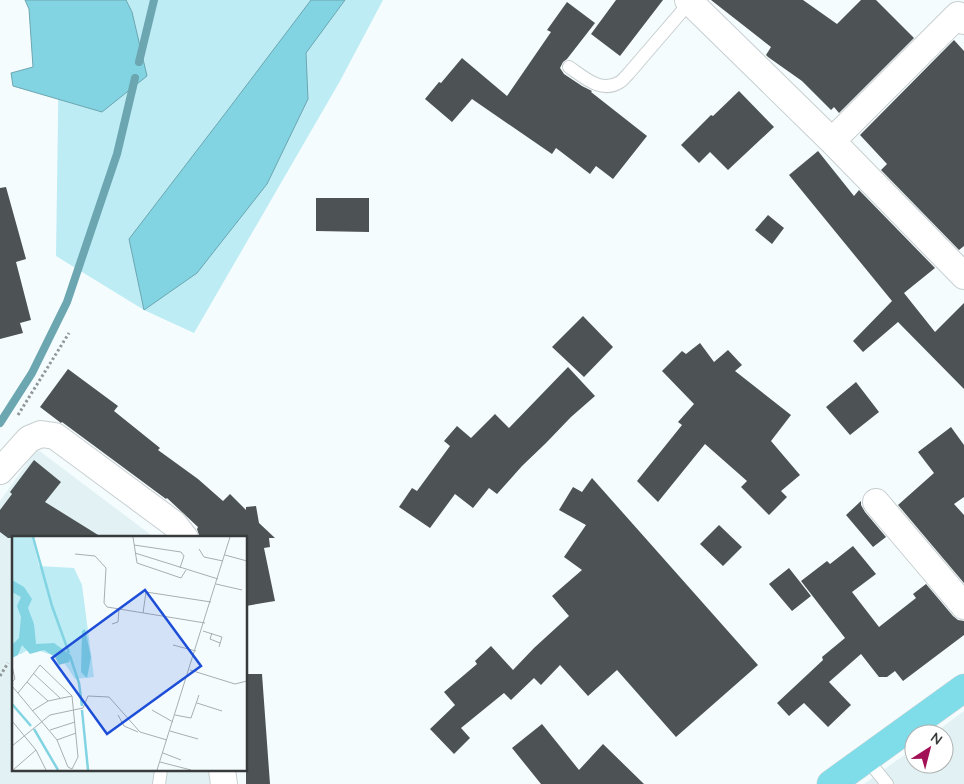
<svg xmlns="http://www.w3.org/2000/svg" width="964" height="784" viewBox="0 0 964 784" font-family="Quicksand,sans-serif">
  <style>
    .built { fill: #e2f1f4 }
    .green { fill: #bdecf5 }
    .water { fill: #82d4e2; stroke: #6ca6b0 }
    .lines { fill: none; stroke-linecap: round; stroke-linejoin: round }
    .stream { stroke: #6ca6b0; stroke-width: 8 }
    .building { fill: #4d5354 }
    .lane-casing { stroke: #c8cfd0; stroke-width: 14 }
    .street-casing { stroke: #c8cfd0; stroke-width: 28 }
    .primary-casing { stroke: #d7d8d8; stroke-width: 29 }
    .path { stroke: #919697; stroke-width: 3; stroke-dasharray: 2.5 2.5; stroke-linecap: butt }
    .lane { stroke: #fff; stroke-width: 12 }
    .street { stroke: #fff; stroke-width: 26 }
    .primary { stroke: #7fdce9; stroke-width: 28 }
    .inset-river { fill: none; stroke: #82d4e2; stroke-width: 2.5 }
    .inset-road { fill: none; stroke: #a9afb0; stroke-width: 1 }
    .view { fill: #1d4ed8; fill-opacity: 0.15; stroke: #1d4ed8; stroke-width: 2.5 }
    .inset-edge { fill: none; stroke: #383b3b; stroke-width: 2.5 }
  </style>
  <rect width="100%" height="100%" fill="#f5fcfe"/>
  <path class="built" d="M 37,449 L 155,538 L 14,538 L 14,770 L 210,770 L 212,784 L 0,784 L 0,501 Z
    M 964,711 L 964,784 L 864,784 L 914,748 L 914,764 L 944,764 L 944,734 L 933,734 Z"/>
  <path class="green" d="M 28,0 L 383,0 L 340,81 L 194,333 L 144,310 L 56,256 L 59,47 Z"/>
  <path class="water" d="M 25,0 L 126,0 L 132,12 L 147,76 L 102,112 L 13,86 L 11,73 L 33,67 L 29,9 Z
    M 311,0 L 345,0 L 306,53 L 308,99 L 267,184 L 197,273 L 144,310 L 129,239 L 224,115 Z"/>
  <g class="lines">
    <path class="stream" d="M 139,62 L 154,0
      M 0,423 L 32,373 L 67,302 L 117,154 L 135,78"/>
  </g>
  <path class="building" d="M 616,0 L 663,0 L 620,56 L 591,34 Z
    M 711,0 L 803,0 L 837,24 L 861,0 L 876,0 L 914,38 L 839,113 L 834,107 L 831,110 L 802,81 L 768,57 L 766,55 L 771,47 Z
    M 567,2 L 595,23 L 567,59 L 563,62 L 560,68 L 564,74 L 582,86 L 592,91 L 591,92 L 647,136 L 613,179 L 596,166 L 590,174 L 556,148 L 552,154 L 472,99 L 452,122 L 425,99 L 439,82 L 441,83 L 462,58 L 507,96 L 551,32 L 547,30 Z
    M 954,40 L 964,51 L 964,246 L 959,250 L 881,170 L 887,164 L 860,135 Z
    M 739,91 L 774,127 L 728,170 L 710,152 L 699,163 L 681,145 L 711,115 L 713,116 Z
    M 818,151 L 854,196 L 859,190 L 935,268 L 904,293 L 935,332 L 964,303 L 964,389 L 898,322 L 863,352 L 853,341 L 892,301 L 789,175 Z
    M 6,187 L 26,259 L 16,262 L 31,320 L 20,323 L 23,333 L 0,339 L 0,188 Z
    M 316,198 L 369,198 L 369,232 L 316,231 Z
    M 768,215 L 784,228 L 772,244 L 755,230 Z
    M 583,316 L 613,347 L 584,377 L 552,347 Z
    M 700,343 L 714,362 L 728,350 L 742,365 L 735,371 L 791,415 L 771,441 L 800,475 L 781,491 L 787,497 L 769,515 L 741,487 L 747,481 L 705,444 L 658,502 L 637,481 L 682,425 L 678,422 L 694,404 L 662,371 L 682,351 L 686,354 Z
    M 568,367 L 595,396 L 571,417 L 546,443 L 522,466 L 497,494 L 489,488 L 473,508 L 455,494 L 430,528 L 399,507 L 412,488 L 417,491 L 450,446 L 444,441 L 457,426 L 471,438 L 495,414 L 509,428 Z
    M 68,369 L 118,406 L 114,411 L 160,448 L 158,450 L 198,479 L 223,501 L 230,494 L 246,510 L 246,507 L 256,506 L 259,523 L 275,538 L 269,538 L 270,547 L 264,548 L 275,601 L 246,606 L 246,538 L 200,538 L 197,529 L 198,527 L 167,498 L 166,499 L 62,422 L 61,423 L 40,407 Z
    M 856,382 L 879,412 L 850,435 L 826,407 Z
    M 951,427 L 964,445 L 964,497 L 954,504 L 964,515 L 964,583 L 898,505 L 934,473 L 918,452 Z
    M 34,460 L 61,482 L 45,502 L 103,538 L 8,538 L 0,532 L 0,510 L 12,494 L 10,492 Z
    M 592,478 L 758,665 L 676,737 L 617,670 L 588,696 L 560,665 L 541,685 L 534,678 L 511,700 L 504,693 L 461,728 L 470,738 L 454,754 L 430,729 L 455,705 L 444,692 L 477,664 L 475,661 L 491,646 L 513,670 L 534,648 L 569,616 L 552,596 L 582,570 L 564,557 L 586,525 L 559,510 L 573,487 L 582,492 Z
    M 861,501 L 861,505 L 865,512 L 886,537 L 873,547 L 846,515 Z
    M 719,525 L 742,547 L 723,566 L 700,544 Z
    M 853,546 L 876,574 L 852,592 L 879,627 L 916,598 L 913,594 L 926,584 L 953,616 L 958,620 L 964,621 L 964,635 L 903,681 L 895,671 L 887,677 L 879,677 L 861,654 L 829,682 L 851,705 L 828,727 L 804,703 L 789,716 L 777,703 L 823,660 L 822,657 L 845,638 L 801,581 L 827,561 L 830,564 Z
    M 789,568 L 811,596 L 792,611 L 769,584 Z
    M 246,674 L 262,674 L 270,784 L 246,784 Z
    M 542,724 L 579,770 L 603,744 L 644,784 L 541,784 L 512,748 Z"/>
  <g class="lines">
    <defs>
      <path id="lane" d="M 569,67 C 584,77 601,94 620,82 C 623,80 626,76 629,73 L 690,2
        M 866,758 L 887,784
        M 159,784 L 161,770"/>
      <path id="street" d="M 688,0 L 832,141 L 964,276
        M 832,141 L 958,15 L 964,21
        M 0,471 L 29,439 L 41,434 L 55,436 L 174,524 L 185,538
        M 876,502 L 964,606
        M 222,770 L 224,784"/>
      <path id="primary" d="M 831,784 L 964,688"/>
    </defs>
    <use href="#lane" class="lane-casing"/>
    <use href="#street" class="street-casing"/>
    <use href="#primary" class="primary-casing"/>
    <path class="path" d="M 18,415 L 69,333
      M 0,676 L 8,663"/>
    <use href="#lane" class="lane"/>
    <use href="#street" class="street"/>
    <use href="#primary" class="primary"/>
  </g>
  <g transform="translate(12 536)">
    <rect width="235" height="235" fill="#f5fcfe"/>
    <path d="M 0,1 L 20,1 L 27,30 L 62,32 L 70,49 L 82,141 L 63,143 L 49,122 L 19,112 L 9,118 L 0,117 Z" fill="#bdecf5"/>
    <path d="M 0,44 L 12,51 L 20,63 L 16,72 L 22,88 L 24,108 L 42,107 L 59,119 L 57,126 L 47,129 L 43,121 L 32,114 L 18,118 L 10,109 L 6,119 L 0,122 L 0,109 L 7,102 L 9,81 L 5,70 L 9,61 L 0,56 ZM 73,93 L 79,121 L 75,142 L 69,136 L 70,95 Z" fill="#82d4e2"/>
    <path class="inset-river" d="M 21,1 L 40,70 L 57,117M 58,120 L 67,147 L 70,170M 0,168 L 19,190M 70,174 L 76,234M 22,193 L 46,234"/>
    <path class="inset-road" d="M 121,1 L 125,27 L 169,42 L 174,34M 122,9 L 169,16 L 172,20 L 168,32M 187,13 L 192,21 L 211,25M 123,17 L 206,43M 63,18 L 83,20 L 94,32 L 92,67 L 95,71 L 193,87M 213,19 L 235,25M 204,48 L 230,54M 131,77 L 134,56 L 199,66M 100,88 L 106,86 L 107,73M 191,95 L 210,101 L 207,111M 200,97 L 198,103 L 208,107M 161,109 L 184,115M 0,130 L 3,143 L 0,146M 178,134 L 223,148 L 235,145M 21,137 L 48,162M 0,150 L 45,204 L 56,231 L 60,233 L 66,221 L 60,160 L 28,129 L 15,146M 6,157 L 15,146 L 36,165M 185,167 L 210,175M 140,174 L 161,186M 20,175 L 36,165 L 60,160M 106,179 L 112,190 L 126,196M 163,179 L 179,182 L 187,159M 0,185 L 24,214 L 34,234M 38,194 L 63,186M 158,195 L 186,203M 45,204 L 64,197M 0,210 L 38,179 L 71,172 L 76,160 L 97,161 L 128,196 L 155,204M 151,217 L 169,224M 148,226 L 179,234M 1,234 L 24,214M 145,234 L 218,1"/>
    <path class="view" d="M 133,54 L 189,130 L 95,198 L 40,122 Z"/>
    <rect width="235" height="235" class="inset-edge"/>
  </g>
  <g transform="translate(929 749) rotate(36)"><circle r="24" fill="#ffffff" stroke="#afb1b1"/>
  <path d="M0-4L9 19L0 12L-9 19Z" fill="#a21156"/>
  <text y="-8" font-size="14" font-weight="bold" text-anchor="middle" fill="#383b3b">N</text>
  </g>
</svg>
